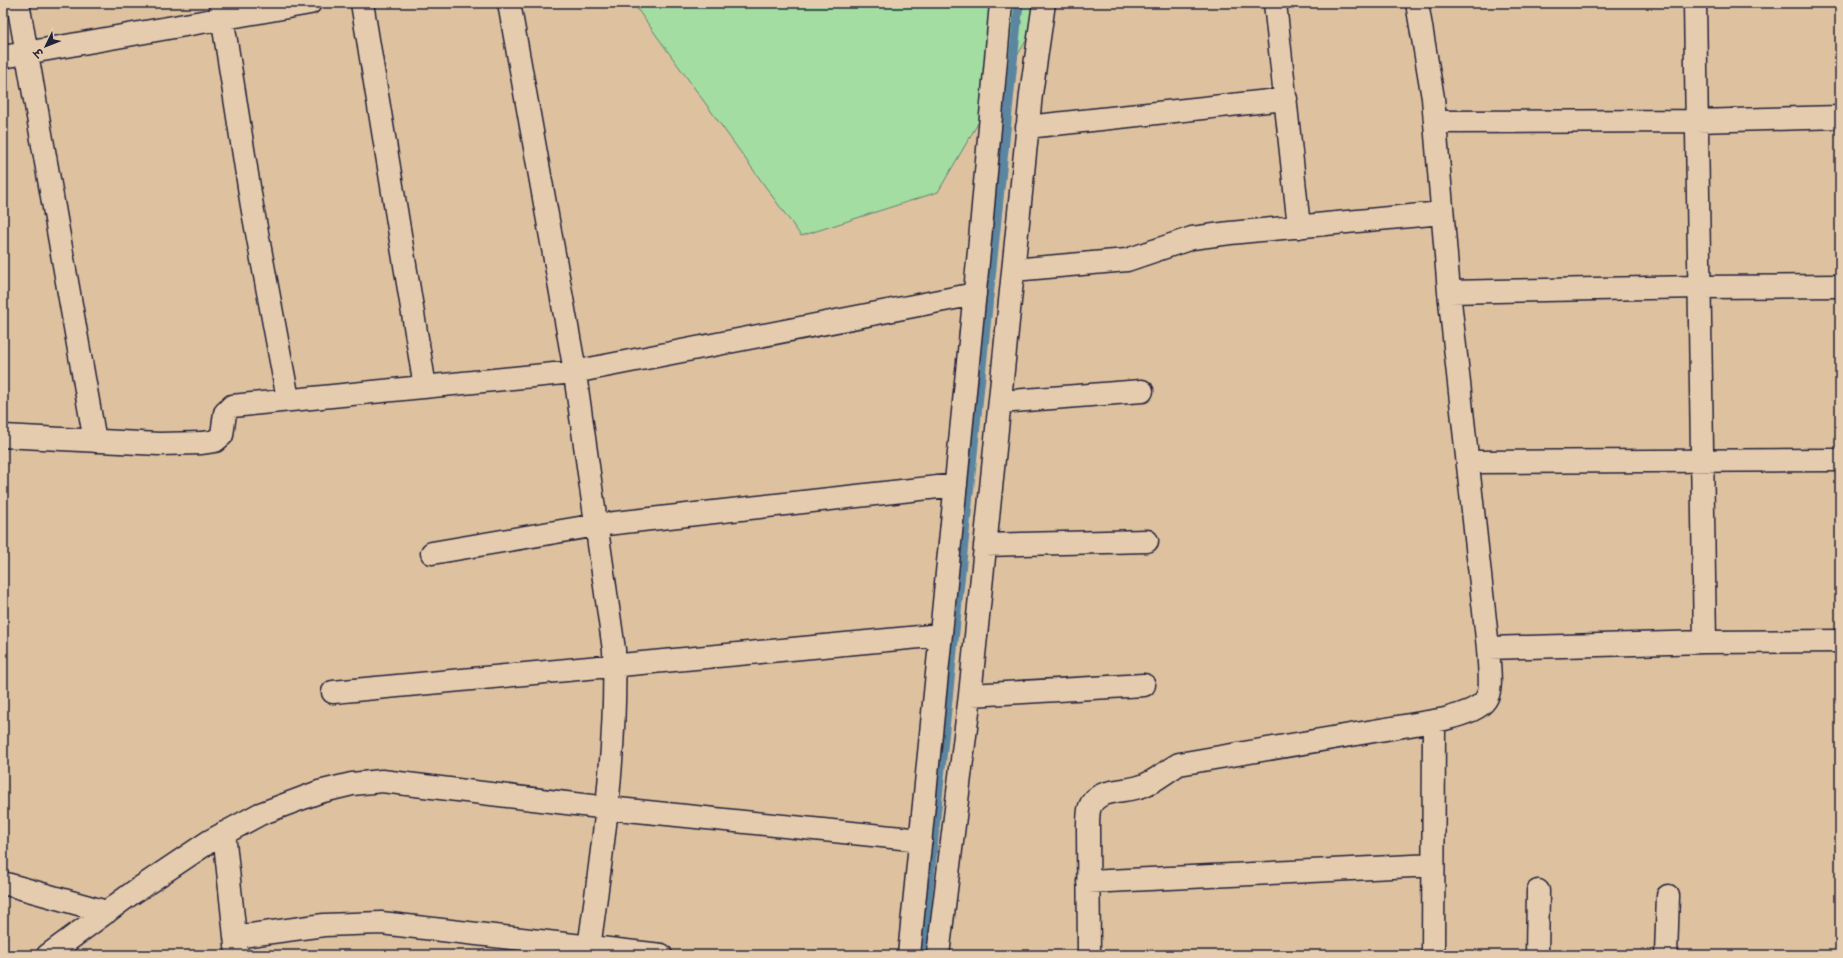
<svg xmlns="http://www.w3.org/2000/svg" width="1843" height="958" viewBox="0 0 1843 958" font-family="Pangolin,'Playpen Sans Deva',sans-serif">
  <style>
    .green { fill: #a3dda2; stroke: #62806e }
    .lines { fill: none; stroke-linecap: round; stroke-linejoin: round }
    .stream { stroke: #5c86a0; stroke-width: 9 }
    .minor-casing { stroke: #22223b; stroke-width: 25 }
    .minor { stroke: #e6ccae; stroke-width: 22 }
  </style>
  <rect width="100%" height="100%" fill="#dec2a0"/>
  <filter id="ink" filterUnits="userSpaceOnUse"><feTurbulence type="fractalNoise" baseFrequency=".025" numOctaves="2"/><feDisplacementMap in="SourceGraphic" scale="8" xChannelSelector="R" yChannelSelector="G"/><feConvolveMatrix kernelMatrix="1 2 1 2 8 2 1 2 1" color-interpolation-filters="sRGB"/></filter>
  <g filter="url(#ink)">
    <path class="green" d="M 633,3 L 1048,3 L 938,192 L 801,236 Z"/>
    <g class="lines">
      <path class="stream" d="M 922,955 L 1019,3"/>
      <defs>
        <path id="minor" d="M 18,3 L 95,441
          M 220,3 L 252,206 L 288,399
          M 362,3 L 425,387
          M 509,3 L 573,360 L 614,650 C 617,753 602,854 588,955
          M 1275,3 L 1299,227
          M 1695,3 L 1705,642
          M 3,57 L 310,3
          M 1435,122 L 1697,121 L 1840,117
          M 1027,127 L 1286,99
          M 1013,270 L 1127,260 L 1192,238 L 1230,233 L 1442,213
          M 1449,292 L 1699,287 L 1840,286
          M 1000,402 L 1142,391
          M 3,436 L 159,444 L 202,443 L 215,441 L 222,435 L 225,413 L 232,406 L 574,372 L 975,294
          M 1468,462 L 1840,460
          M 985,545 L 1147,541
          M 432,553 L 597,525 L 956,485
          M 1488,648 L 1705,642 L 1840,641
          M 333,692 L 941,635
          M 970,695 L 1144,685
          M 224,833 L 237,955
          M 1088,882 L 1433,865
          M 3,883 L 107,912
          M 235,937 L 324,925 L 381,923 L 661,955
          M 48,955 L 131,894 L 210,841 L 260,814 L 319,792 L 352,784 L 382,781 L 608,808 L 921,840
          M 909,955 L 979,251 L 1001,3
          M 938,955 L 970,695 L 1031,94 L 1044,3
          M 1089,955 L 1088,829 C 1088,823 1088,816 1089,810 C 1094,788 1124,792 1139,787 C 1154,783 1166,771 1179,764 L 1445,719 C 1497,705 1491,698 1488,648 L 1449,292 L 1433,98 L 1417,3
          M 1433,955 L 1434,721
          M 1537,955 L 1538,891
          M 1666,955 L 1668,896"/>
      </defs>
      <use href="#minor" class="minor-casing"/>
      <use href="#minor" class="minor"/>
    </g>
  </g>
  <rect width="1843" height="958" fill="none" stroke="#e6ccae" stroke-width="16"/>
  <rect x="8" y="8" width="1827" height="942" fill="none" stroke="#22223b" stroke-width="1.5" filter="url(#ink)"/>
  <g transform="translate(46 46) rotate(227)" stroke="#e6ccae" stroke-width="3" paint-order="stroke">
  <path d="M0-3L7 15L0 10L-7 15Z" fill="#22223b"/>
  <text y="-6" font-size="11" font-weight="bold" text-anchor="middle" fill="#22223b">उ</text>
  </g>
</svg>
